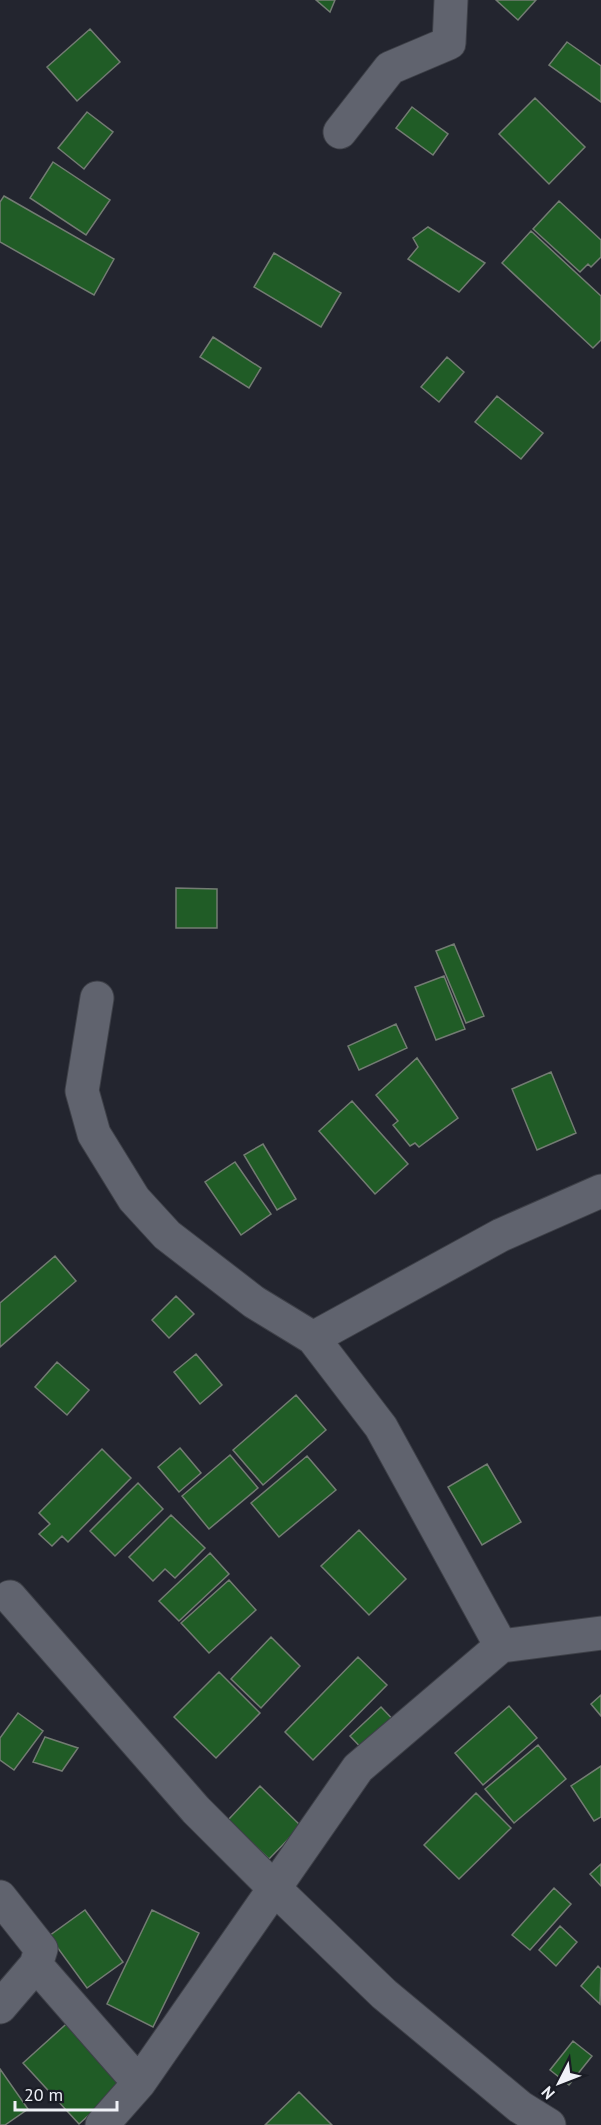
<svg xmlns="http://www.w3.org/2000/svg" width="601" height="2125" viewBox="0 0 601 2125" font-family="'PT Sans',sans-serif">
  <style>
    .building { fill: #205c26; stroke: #737c73; stroke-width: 1.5 }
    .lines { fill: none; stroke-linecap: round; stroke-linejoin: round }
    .street-casing { stroke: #3e4048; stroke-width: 35 }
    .street { stroke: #60636e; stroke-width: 33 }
  </style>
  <rect width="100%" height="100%" fill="#23252f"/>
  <path class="building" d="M 316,0 L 335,0 L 330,12 Z
    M 496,0 L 536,0 L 518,20 Z
    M 90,29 L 120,62 L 77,101 L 47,67 Z
    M 567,42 L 601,66 L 601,102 L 549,65 Z
    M 535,98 L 585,147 L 549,184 L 499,134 Z
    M 412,107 L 448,134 L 433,155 L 396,128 Z
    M 87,112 L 113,132 L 84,169 L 58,148 Z
    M 53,162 L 110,200 L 86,235 L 30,198 Z
    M 4,196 L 114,259 L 94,295 L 0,242 L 0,202 Z
    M 559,201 L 601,240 L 601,257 L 591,267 L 588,264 L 580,272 L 533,229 Z
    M 428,227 L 485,263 L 459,292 L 408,259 L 418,247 L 413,238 Z
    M 531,231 L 601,296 L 601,340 L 593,348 L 502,263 Z
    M 274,253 L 341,293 L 321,327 L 254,287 Z
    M 213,337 L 261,368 L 249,388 L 200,357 Z
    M 447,357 L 464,372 L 439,402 L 421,387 Z
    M 497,396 L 543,433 L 521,459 L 475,422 Z
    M 176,888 L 217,889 L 217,928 L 176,928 Z
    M 454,944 L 484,1016 L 466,1023 L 436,951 Z
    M 444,976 L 465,1029 L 436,1040 L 415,987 Z
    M 396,1024 L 407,1048 L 359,1070 L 348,1046 Z
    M 417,1058 L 458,1118 L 419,1147 L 415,1143 L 410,1146 L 393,1125 L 398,1121 L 376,1095 Z
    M 551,1072 L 576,1133 L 537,1150 L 512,1089 Z
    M 352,1101 L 408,1164 L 375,1194 L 319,1131 Z
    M 263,1144 L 296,1199 L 277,1210 L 244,1155 Z
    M 235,1162 L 271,1214 L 241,1235 L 205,1182 Z
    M 55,1256 L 76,1281 L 0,1347 L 0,1303 Z
    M 176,1296 L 194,1314 L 169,1338 L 152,1320 Z
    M 196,1354 L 222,1385 L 200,1404 L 174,1372 Z
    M 57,1362 L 89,1390 L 67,1415 L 35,1387 Z
    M 296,1395 L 326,1430 L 263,1485 L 233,1450 Z
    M 180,1448 L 201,1473 L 179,1492 L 158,1467 Z
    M 102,1449 L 131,1478 L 68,1542 L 62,1536 L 52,1546 L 39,1534 L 50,1524 L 39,1513 Z
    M 230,1455 L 258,1488 L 209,1529 L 182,1496 Z
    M 307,1456 L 336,1490 L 279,1537 L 251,1503 Z
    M 487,1464 L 521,1522 L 482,1545 L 448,1487 Z
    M 138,1483 L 163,1509 L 115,1556 L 90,1531 Z
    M 171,1515 L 205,1548 L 175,1578 L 165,1569 L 153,1581 L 129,1557 Z
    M 359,1530 L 406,1579 L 369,1615 L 321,1566 Z
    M 210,1553 L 229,1574 L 179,1621 L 159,1601 Z
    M 229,1580 L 256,1610 L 209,1653 L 181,1623 Z
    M 271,1637 L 300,1666 L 261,1708 L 231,1679 Z
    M 358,1657 L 387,1685 L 313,1760 L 285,1732 Z
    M 219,1672 L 260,1713 L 216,1758 L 174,1717 Z
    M 601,1695 L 601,1716 L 591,1704 Z
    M 509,1706 L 537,1738 L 483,1785 L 455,1753 Z
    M 381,1707 L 400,1727 L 369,1756 L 350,1736 Z
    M 18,1713 L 43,1731 L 14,1770 L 0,1760 L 0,1738 Z
    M 45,1737 L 78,1748 L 62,1771 L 33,1762 Z
    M 538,1745 L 566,1779 L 514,1823 L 485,1789 Z
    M 601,1766 L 601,1817 L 594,1821 L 571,1786 Z
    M 260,1786 L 301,1826 L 269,1859 L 228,1820 Z
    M 476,1793 L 511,1828 L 459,1879 L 424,1845 Z
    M 601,1864 L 601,1886 L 590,1874 Z
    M 554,1888 L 571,1904 L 530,1950 L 512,1935 Z
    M 85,1910 L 123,1962 L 87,1988 L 49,1936 Z
    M 152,1910 L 199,1933 L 153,2027 L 107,2004 Z
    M 560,1926 L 577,1942 L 556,1966 L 539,1950 Z
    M 598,1966 L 601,1969 L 600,2004 L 581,1986 Z
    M 74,2017 L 130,2078 L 79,2124 L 23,2063 Z
    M 573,2041 L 592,2056 L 569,2085 L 550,2070 Z
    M 0,2069 L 28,2109 L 5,2125 L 0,2125 Z
    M 299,2092 L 332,2125 L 265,2125 Z"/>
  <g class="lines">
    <defs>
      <path id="street" d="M 340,132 L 390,68 L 449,43 L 451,0
        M 97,998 L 82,1091 L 94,1134 L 134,1199 L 167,1235 L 254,1302 L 313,1338 L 381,1427 L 501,1646
        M 313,1338 L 501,1235 L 601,1191
        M 10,1597 L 196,1810 L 274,1888 L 384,1994 L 520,2107 L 549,2125
        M 0,1897 L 41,1949 L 36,1965 L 139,2083
        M 0,2007 L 36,1965
        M 102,2125 L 139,2083 L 358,1768 L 501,1646 L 601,1633"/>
    </defs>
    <use href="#street" class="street-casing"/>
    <use href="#street" class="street"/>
  </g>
  <g transform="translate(559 2083) rotate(228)" stroke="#1a1c25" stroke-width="4.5" paint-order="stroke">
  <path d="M0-4.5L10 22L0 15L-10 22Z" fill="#eff1f7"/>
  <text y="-9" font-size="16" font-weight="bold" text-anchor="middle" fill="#eff1f7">N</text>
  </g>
  <path d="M15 2101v9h102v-9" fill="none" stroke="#eff1f7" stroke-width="3"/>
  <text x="24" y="2101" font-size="18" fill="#eff1f7" stroke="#1a1c25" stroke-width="4.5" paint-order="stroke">20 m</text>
</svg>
